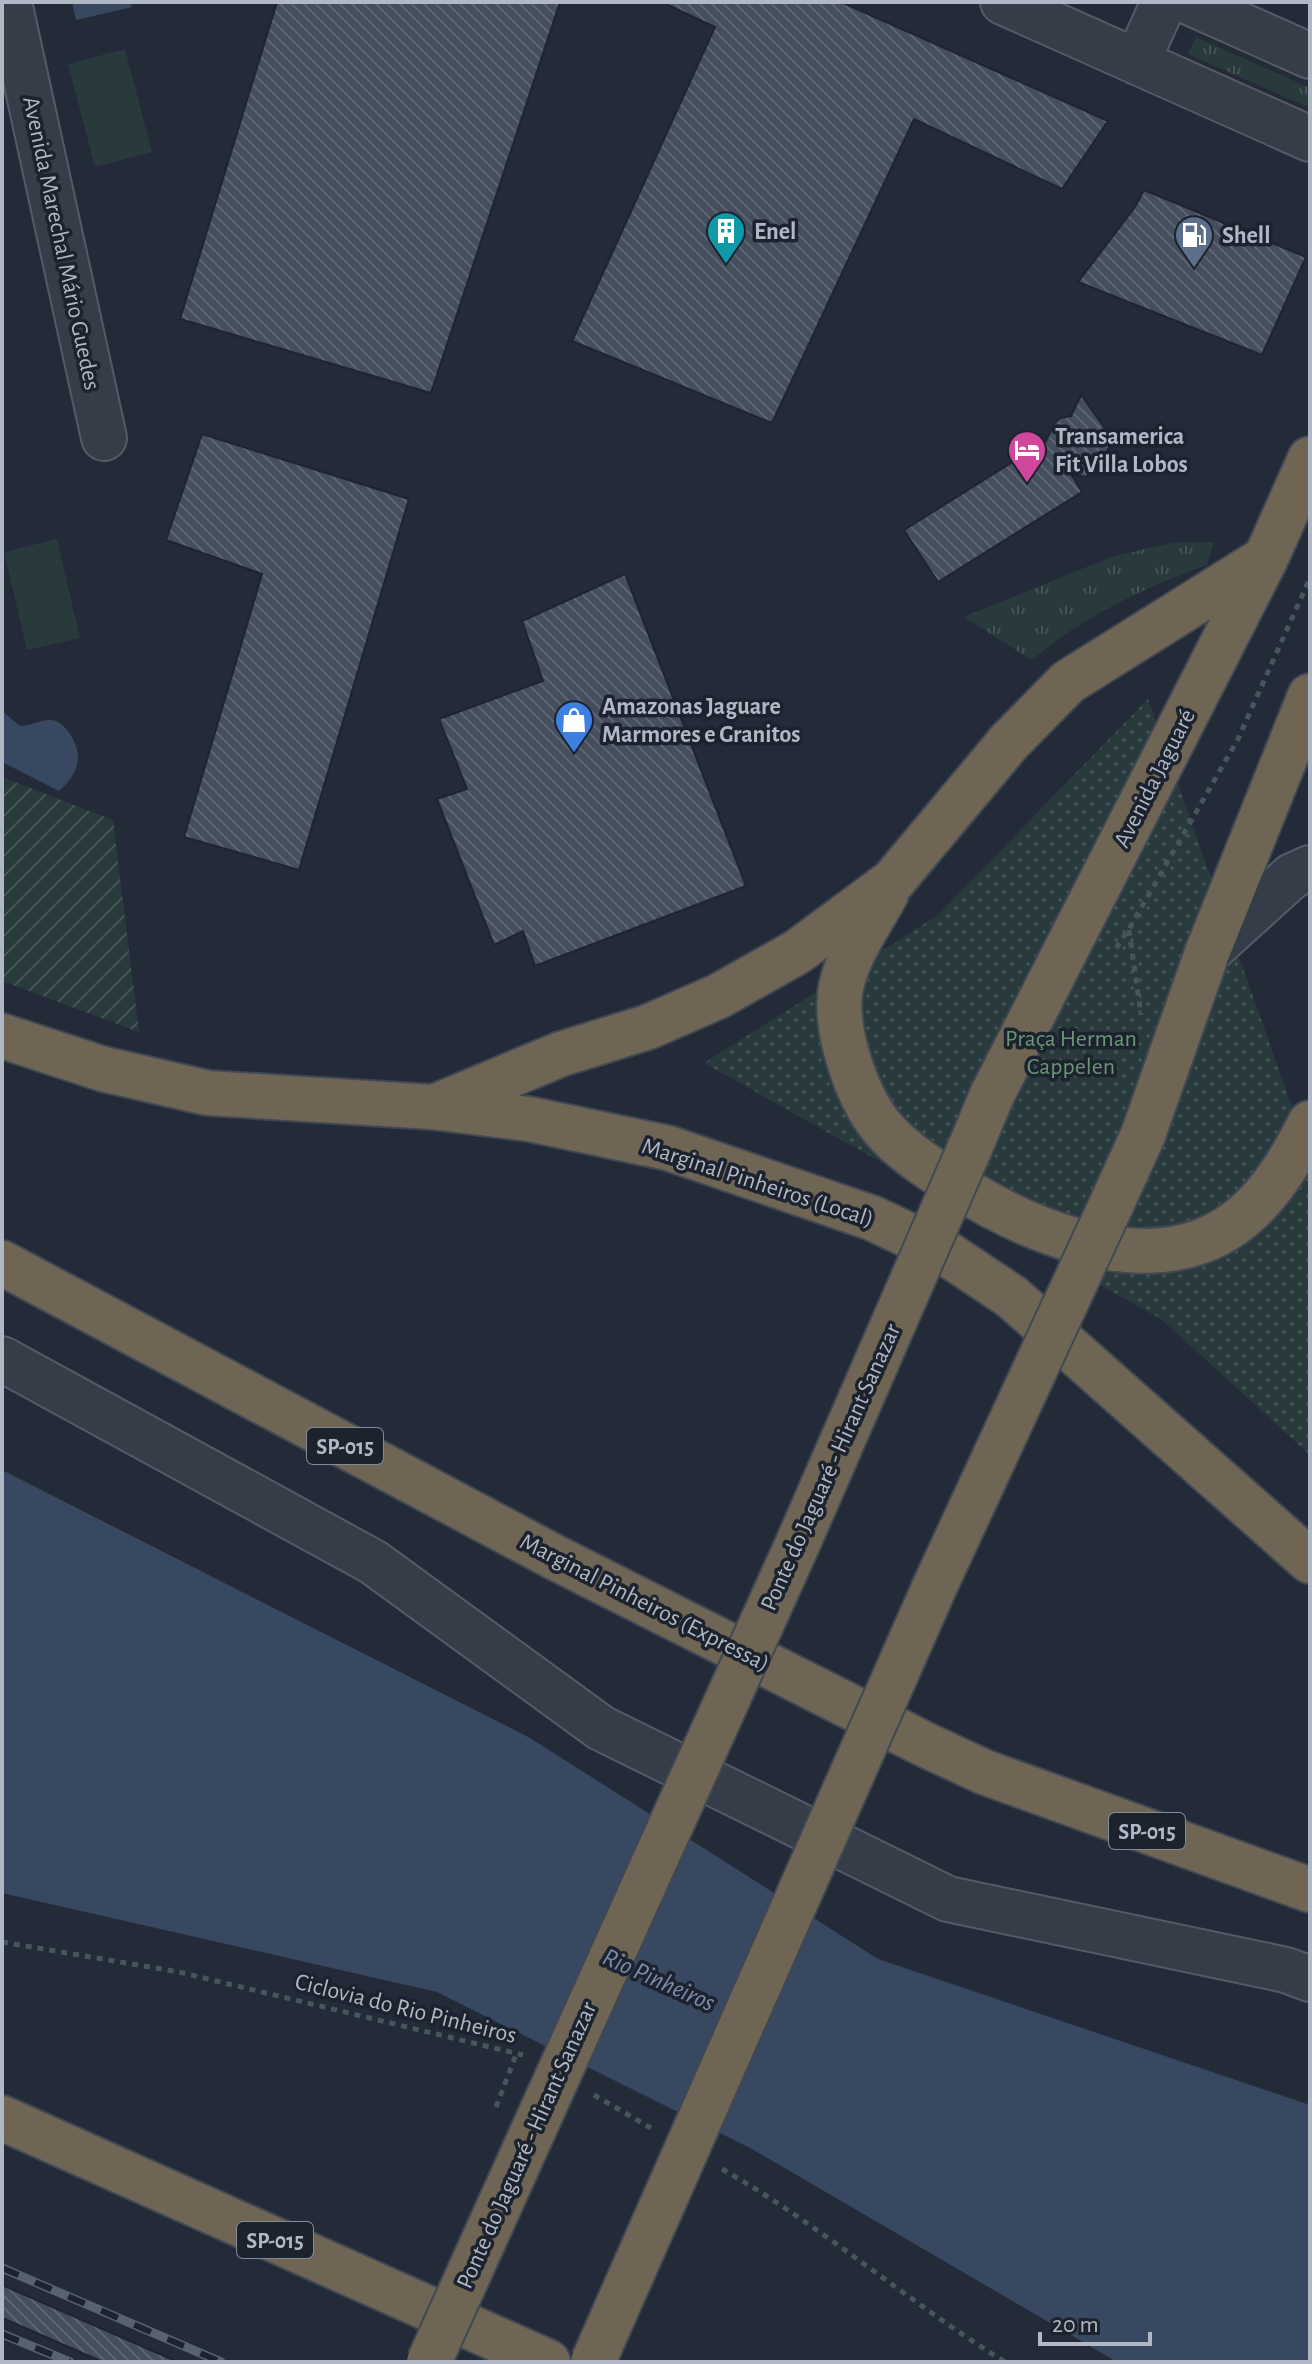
<svg xmlns="http://www.w3.org/2000/svg" width="1312" height="2364" viewBox="0 0 1312 2364" font-family="'Alegreya Sans',sans-serif">
  <style>
    .grass { fill: url(#grass-tufts) }
    .park { fill: url(#park-dots) }
    .garden { fill: url(#garden-furrows) }
    .pitch { fill: #283a3c }
    .water { fill: #394861 }
    .building { fill: url(#building-back-hatch); stroke: #1e2430; stroke-width: 2 }
    .lines { fill: none; stroke-linecap: round; stroke-linejoin: round }
    .minor-casing { stroke: #545b67; stroke-width: 48 }
    .highway-casing { stroke: #414854; stroke-width: 48 }
    .path { stroke: #46575b; stroke-width: 5; stroke-dasharray: 6 6; stroke-linecap: butt }
    .minor { stroke: #363d49; stroke-width: 44 }
    .highway { stroke: #6f6554; stroke-width: 44 }
    .rail-casing { stroke: #586170; stroke-width: 9 }
    .rail { stroke: #1c222e; stroke-width: 6; stroke-dasharray: 18; stroke-linecap: butt }
    .highway-bridge-casing { stroke: #414854; stroke-width: 48; stroke-linecap: butt }
    .highway-bridge { stroke: #6f6554; stroke-width: 44 }
    .labels { text-anchor: middle; stroke-width: 7; stroke-linejoin: round; paint-order: stroke }
    .shield { fill: #1c222e; stroke: #848b98; stroke-width: 2 }
    .shield-label { font-size: 22px; font-weight: bold; fill: #b1b8c5 }
    .poi-label { font-size: 24px; font-weight: bold; fill: #b1b8c5; stroke: #1c222e; text-anchor: start }
    .street-label { font-size: 24px; fill: #b1b8c5; stroke: #1c222e }
    .park-label { font-size: 24px; fill: #6a9576; stroke: #1c222e }
    .water-label { font-size: 26px; font-style: italic; fill: #7b8dab; stroke: #1c222e }
  </style>
  <defs>
    <pattern id="grass-tufts" width="24" height="20" patternUnits="userSpaceOnUse" patternTransform="scale(2)"><rect width="24" height="20" fill="#283a3c"/><path d="M3 7l-1-3M5 7V3M7 7l1-3M15 17l-1-3M17 17v-4M19 17l1-3" fill="none" stroke="#455457"/></pattern>
    <pattern id="park-dots" width="8" height="8" patternUnits="userSpaceOnUse" patternTransform="scale(2)"><rect width="8" height="8" fill="#283a3c"/><path d="M2 2h.1M6 6h.1" fill="none" stroke="#455457" stroke-width="1.8" stroke-linecap="round"/></pattern>
    <pattern id="garden-furrows" width="10" height="10" patternUnits="userSpaceOnUse" patternTransform="scale(2)"><rect width="10" height="10" fill="#283a3c"/><path d="M-1 1l2-2M0 10L10 0M9 11l2-2" fill="none" stroke="#455457"/></pattern>
    <pattern id="building-back-hatch" width="6" height="6" patternUnits="userSpaceOnUse" patternTransform="scale(2)"><rect width="6" height="6" fill="#444e5d"/><path d="M-1 5l2 2M0 0l6 6M5-1l2 2" fill="none" stroke="#5d6573"/></pattern>
  </defs>
  <rect width="100%" height="100%" fill="#232b38"/>
  <path class="grass" d="M 1196,37 L 1310,88 L 1310,108 L 1188,54 Z
    M 1214,542 L 1207,565 C 1143,588 1084,616 1032,660 L 964,617 L 1111,557 L 1171,543 Z"/>
  <path class="park" d="M 1148,699 L 1310,1158 L 1310,1455 L 1161,1319 L 704,1063 L 938,915 Z"/>
  <path class="garden" d="M 2,777 L 113,820 L 139,1032 L 2,981 Z"/>
  <path class="pitch" d="M 125,49 L 152,152 L 95,167 L 68,64 Z
    M 57,539 L 80,638 L 27,650 L 4,552 Z"/>
  <path class="water" d="M 72,2 L 130,2 L 132,7 L 76,20 Z
    M 2,711 L 20,726 C 31,726 41,719 52,720 C 58,721 63,725 67,730 C 84,752 81,772 59,791 L 2,762 Z
    M 2,1470 L 530,1738 L 878,1959 L 1310,2105 L 1310,2362 L 1117,2362 L 752,2149 L 437,1992 L 2,1893 Z"/>
  <path class="building" d="M 277,2 L 560,2 L 431,393 L 180,319 Z
    M 661,2 L 841,2 L 1108,121 L 1062,189 L 914,119 L 772,423 L 572,341 L 715,27 Z
    M 1144,190 L 1306,257 L 1262,355 L 1078,282 L 1135,207 Z
    M 1081,395 L 1104,427 L 1109,447 L 1099,469 L 1085,477 L 1071,474 L 1082,492 L 938,582 L 904,530 L 1046,441 L 1054,424 L 1060,418 L 1071,416 Z
    M 202,434 L 409,499 L 299,870 L 184,837 L 262,574 L 166,540 Z
    M 625,574 L 746,886 L 535,966 L 523,931 L 494,945 L 437,799 L 467,789 L 439,719 L 543,681 L 522,621 Z
    M 2,2285 L 178,2362 L 103,2362 L 2,2318 Z"/>
  <g class="lines">
    <defs>
      <path id="minor" d="M 9,2 L 104,438
        M 1003,2 L 1310,139
        M 1189,2 L 1310,56
        M 1137,62 L 1164,2
        M 1207,953 L 1292,876 L 1310,868
        M 2,1359 L 373,1562 L 601,1728 L 948,1899 L 1286,1970 L 1310,1979"/>
      <path id="highway" d="M 886,894 C 870,923 848,954 841,987 C 833,1030 858,1103 888,1134 C 907,1154 932,1170 956,1185 C 1022,1227 1123,1271 1202,1241 C 1255,1221 1286,1171 1310,1123
        M 2,1036 L 103,1069 L 208,1093 L 432,1107 L 529,1119 L 668,1148 L 872,1218 L 946,1253 L 1012,1297 L 1310,1561
        M 434,1107 L 561,1054 L 648,1027 L 719,996 L 797,952 L 893,881 L 1009,742 L 1068,682 L 1266,558
        M 969,1150 L 992,1095 L 1266,558 L 1310,459
        M 1112,1203 L 1143,1135 L 1207,953 L 1310,696
        M 2,1263 L 556,1558 L 926,1745 L 984,1772 L 1310,1890
        M 2,2118 L 548,2362"/>
    </defs>
    <use href="#minor" class="minor-casing"/>
    <use href="#highway" class="highway-casing"/>
    <path class="path" d="M 1129,930 L 1141,1015
      M 1116,948 L 1129,929 L 1238,739 L 1310,578
      M 2,1942 L 179,1972 L 523,2055
      M 594,2095 L 651,2128
      M 496,2107 L 517,2052
      M 722,2169 C 822,2226 908,2302 1005,2362"/>
    <use href="#minor" class="minor"/>
    <use href="#highway" class="highway"/>
    <defs>
      <path id="rail" d="M 2,2268 L 221,2362
        M 2,2334 L 70,2362"/>
    </defs>
    <use href="#rail" class="rail-casing"/>
    <use href="#rail" class="rail"/>
    <defs>
      <path id="highway-bridge" d="M 429,2362 L 798,1543 L 969,1150
        M 593,2362 L 934,1588 L 1112,1203"/>
    </defs>
    <use href="#highway-bridge" class="highway-bridge-casing"/>
    <use href="#highway-bridge" class="highway-bridge"/>
  </g>
  <defs>
    <symbol id="building-pin" viewBox="-11 -11 22 30"><path d="M0 17L-7.5 6A9.5 9.5 0 1 1 7.5 6Z" fill="#0f9aa8" stroke="#1c222e"/><path d="M-4-6H4V6H1V3H-1V6H-4ZM-2.5-4.3h1.7v1.8h-1.7ZM.8-4.3h1.7v1.8H.8ZM-2.5-1h1.7V.8h-1.7ZM.8-1h1.7V.8H.8Z" fill="#fff"/></symbol>
    <symbol id="fuel-pin" viewBox="-11 -11 22 30"><path d="M0 17L-7.5 6A9.5 9.5 0 1 1 7.5 6Z" fill="#5c6f8a" stroke="#1c222e"/><path d="M-5.5-6h7V0h2V4h1.3V-2.5L3-4.5l.8-.8L6-3V5H2.5V1h-1V6h-7ZM-4.2-4.7v3.2H.2V-4.7Z" fill="#fff"/></symbol>
    <symbol id="hotel-pin" viewBox="-11 -11 22 30"><path d="M0 17L-7.5 6A9.5 9.5 0 1 1 7.5 6Z" fill="#d1479c" stroke="#1c222e"/><path d="M-6-4.5h1.5V1H6V5H4.5V3h-9V5H-6ZM-4 0a1.8 1.8 0 1 1 3.6 0ZM.5 0V-2.5h3Q6-2.5 6 0Z" fill="#fff"/></symbol>
    <symbol id="shop-pin" viewBox="-11 -11 22 30"><path d="M0 17L-7.5 6A9.5 9.5 0 1 1 7.5 6Z" fill="#3f7fe0" stroke="#1c222e"/><path d="M-5-2.5h2.3a2.7 3.5 0 0 1 5.4 0H5L5.5 6h-11ZM-1.5-2.5h3a1.5 2.3 0 0 0-3 0Z" fill="#fff"/></symbol>
  </defs>
  <g fill-rule="evenodd">
    <use href="#building-pin" x="704" y="209" width="44" height="60"/>
    <use href="#fuel-pin" x="1172" y="213" width="44" height="60"/>
    <use href="#hotel-pin" x="1005" y="428" width="44" height="60"/>
    <use href="#shop-pin" x="552" y="698" width="44" height="60"/>
  </g>
  <g class="labels">
    <g class="shield">
      <rect x="307" y="1428" width="76" height="36" rx="6"/>
      <rect x="1109" y="1813" width="76" height="36" rx="6"/>
      <rect x="237" y="2222" width="76" height="36" rx="6"/>
    </g>
    <g class="shield-label">
      <text x="345" y="1454">SP-015</text>
      <text x="1147" y="1839">SP-015</text>
      <text x="275" y="2248">SP-015</text>
    </g>
    <g class="poi-label">
      <text x="754" y="239">Enel</text>
      <text x="1222" y="243">Shell</text>
      <text x="1055" y="444">Transamerica<tspan x="1055" dy="28">Fit Villa Lobos</tspan></text>
      <text x="602" y="714">Amazonas Jaguare<tspan x="602" dy="28">Marmores e Granitos</tspan></text>
    </g>
    <g class="street-label">
      <text transform="translate(62 243) rotate(78)" y="8">Avenida Marechal Mário Guedes</text>
      <text transform="translate(1154 778) rotate(-63)" y="8">Avenida Jaguaré</text>
      <text transform="translate(758 1182) rotate(18)" y="8">Marginal Pinheiros (Local)</text>
      <text transform="translate(830 1467) rotate(-66)" y="8">Ponte do Jaguaré - Hirant Sanazar</text>
      <text transform="translate(645 1602) rotate(27)" y="8">Marginal Pinheiros (Expressa)</text>
      <text transform="translate(406 2008) rotate(14)" y="8">Ciclovia do Rio Pinheiros</text>
      <text transform="translate(526 2145) rotate(-66)" y="8">Ponte do Jaguaré - Hirant Sanazar</text>
    </g>
    <g class="park-label">
      <text x="1071" y="1046">Praça Herman<tspan x="1071" dy="28">Cappelen</tspan></text>
    </g>
    <g class="water-label">
      <text transform="translate(659 1979) rotate(24)" y="9">Rio Pinheiros</text>
    </g>
  </g>
  <rect width="1312" height="2364" fill="none" stroke="#b1b8c5" stroke-width="8"/>
  <path d="M1040 2332v12h110v-12" fill="none" stroke="#b1b8c5" stroke-width="4"/>
  <text x="1052" y="2332" font-size="24" fill="#b1b8c5" stroke="#1c222e" stroke-width="6" paint-order="stroke">20 m</text>
</svg>
